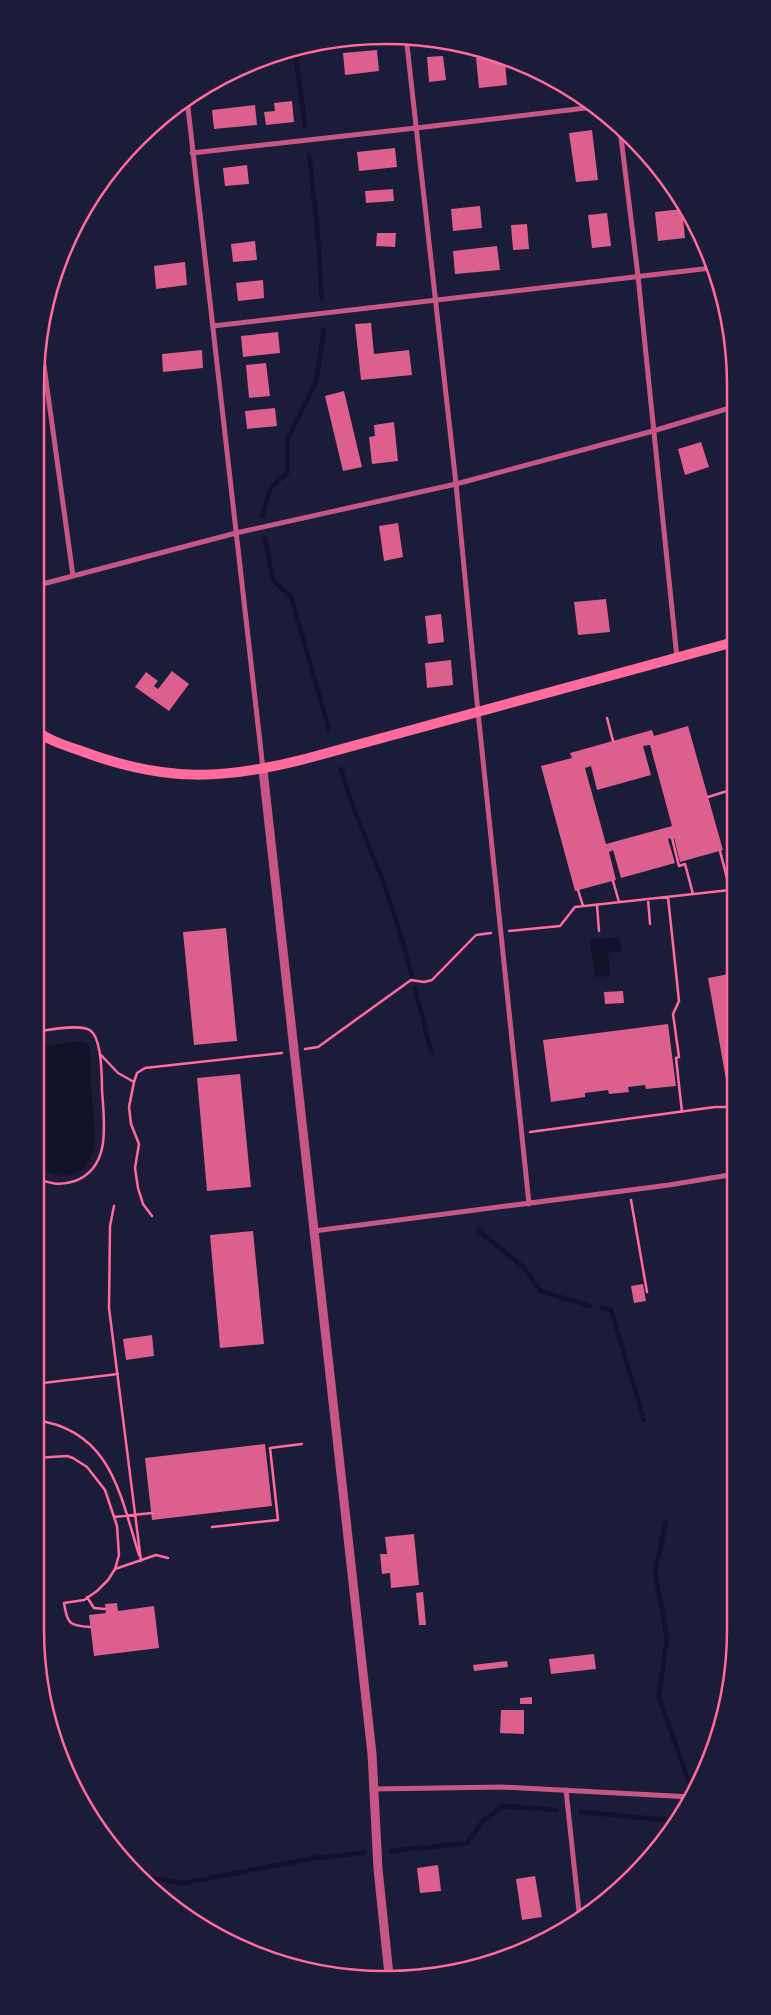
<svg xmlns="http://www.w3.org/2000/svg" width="771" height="2015" viewBox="0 0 771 2015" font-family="'Titillium Web',sans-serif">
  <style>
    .water { fill: #12122b }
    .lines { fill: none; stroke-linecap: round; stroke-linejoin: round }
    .stream { stroke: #12122b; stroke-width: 4.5 }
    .building { fill: #dd5f8e; fill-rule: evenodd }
    .path { stroke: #ff6b9d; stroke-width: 2.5 }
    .minor { stroke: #c65784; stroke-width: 5 }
    .tertiary { stroke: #c65784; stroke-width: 9 }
    .secondary { stroke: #ff6b9d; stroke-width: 10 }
    .rim { fill: none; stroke: #ff6b9d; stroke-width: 2.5 }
  </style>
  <rect width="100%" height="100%" fill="#1b1b3a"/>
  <path class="water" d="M 619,937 L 621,951 L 608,953 L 610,976 L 595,977 L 590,940 Z
    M 82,1041 L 89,1045 C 92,1063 90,1080 92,1098 C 93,1114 97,1132 94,1148 C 86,1180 58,1182 35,1165 L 35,1050 L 52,1045 Z"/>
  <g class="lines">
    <path class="stream" d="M 295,48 L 305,126
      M 309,155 L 317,224 L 322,299
      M 262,516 L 271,487 L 287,473 L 287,440 L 316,382 L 324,330
      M 265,539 L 273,580 L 291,597 L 329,730
      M 341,769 C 351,806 367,841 381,876 C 393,909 403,942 412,975
      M 415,988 L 431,1051
      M 478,1230 L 523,1267 L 541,1291 L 590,1306
      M 602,1308 L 611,1310 L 644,1420
      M 666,1522 L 655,1572 L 667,1637 L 659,1697 L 688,1780
      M 581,1812 L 677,1821
      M 391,1851 L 467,1843 L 482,1822 L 503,1806 L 556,1810
      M 140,1876 L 184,1883 L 314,1858 L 364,1853"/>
  </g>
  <path class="building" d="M 377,50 L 379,71 L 345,75 L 343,53 Z
    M 443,56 L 446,80 L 429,82 L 427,57 Z
    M 497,56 L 505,60 L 507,85 L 479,88 L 476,58 Z
    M 292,101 L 294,122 L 266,125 L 264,112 L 275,111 L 274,103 Z
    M 255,105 L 257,125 L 214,129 L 212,110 Z
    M 592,130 L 598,180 L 576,182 L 569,133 Z
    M 395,148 L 397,167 L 359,171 L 357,152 Z
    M 247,165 L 249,184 L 225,186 L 223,168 Z
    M 393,189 L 394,201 L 366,203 L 365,191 Z
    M 480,206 L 482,228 L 453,231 L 451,209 Z
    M 682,209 L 685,238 L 658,241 L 655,212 Z
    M 607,213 L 611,246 L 592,248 L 588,215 Z
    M 527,224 L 529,249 L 513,250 L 511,225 Z
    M 377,233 L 396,233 L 395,247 L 376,246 Z
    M 255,241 L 257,260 L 233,262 L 231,244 Z
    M 497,246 L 500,270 L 455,274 L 453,251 Z
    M 185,262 L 187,285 L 156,289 L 154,266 Z
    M 263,280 L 264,298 L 238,301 L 236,283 Z
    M 371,323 L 374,354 L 409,350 L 412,375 L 361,380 L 355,324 Z
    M 278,332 L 280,353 L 243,357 L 241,336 Z
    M 202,350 L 203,368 L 163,372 L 162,354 Z
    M 266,363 L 270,396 L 249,398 L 246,365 Z
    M 344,391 L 362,467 L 343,471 L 325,396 Z
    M 275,408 L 277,426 L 247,429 L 245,411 Z
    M 394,422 L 398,461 L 372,464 L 369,437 L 375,436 L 374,425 Z
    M 701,442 L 709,467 L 685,475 L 678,449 Z
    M 398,523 L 403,557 L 384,561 L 379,526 Z
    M 39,525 L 41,545 L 35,546 L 35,526 Z
    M 606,599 L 610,632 L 578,635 L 574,602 Z
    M 441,614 L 444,642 L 428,644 L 425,616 Z
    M 451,660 L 453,685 L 427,688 L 425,663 Z
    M 172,671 L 189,684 L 169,711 L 135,687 L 146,672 L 158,681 L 154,686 L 158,689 Z
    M 688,726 L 723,850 L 680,862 L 674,838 L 672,838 L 668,839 L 675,863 L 621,878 L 613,850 L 609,852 L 616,880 L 575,891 L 541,766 L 572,758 L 570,753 L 652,730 L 654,736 ZM 650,745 L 672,826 L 606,844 L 585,768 L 591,766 L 597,790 L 651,775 L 643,746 Z
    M 226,928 L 237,1041 L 194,1045 L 183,932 Z
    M 734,973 L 735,1084 L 727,1085 L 708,978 Z
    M 623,991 L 624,1003 L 605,1004 L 604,992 Z
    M 668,1024 L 676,1086 L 646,1089 L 645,1085 L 628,1087 L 629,1092 L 609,1094 L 608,1090 L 585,1093 L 585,1097 L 551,1102 L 543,1040 Z
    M 240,1074 L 251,1187 L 207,1191 L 197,1078 Z
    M 253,1231 L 264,1344 L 220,1348 L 210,1235 Z
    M 643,1284 L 646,1301 L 634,1303 L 631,1286 Z
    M 152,1335 L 154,1356 L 126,1360 L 123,1339 Z
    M 265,1444 L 272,1506 L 152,1520 L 145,1458 Z
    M 414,1534 L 419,1585 L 391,1588 L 390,1573 L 382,1574 L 380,1554 L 387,1554 L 385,1537 Z
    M 423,1592 L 426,1625 L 419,1625 L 416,1593 Z
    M 117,1603 L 118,1611 L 154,1606 L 159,1648 L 94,1656 L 89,1615 L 106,1613 L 105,1604 Z
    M 594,1654 L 596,1669 L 551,1674 L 549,1659 Z
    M 507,1661 L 508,1667 L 474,1671 L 473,1665 Z
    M 532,1697 L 532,1704 L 520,1704 L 520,1698 Z
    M 501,1710 L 524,1710 L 524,1734 L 500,1733 Z
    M 438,1865 L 441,1891 L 420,1893 L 417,1868 Z
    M 535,1876 L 542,1917 L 522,1920 L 516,1879 Z"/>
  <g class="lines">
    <path class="path" d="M 607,718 L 613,741
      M 708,797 L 734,789
      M 672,838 L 679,866 L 685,864 L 693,894
      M 720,851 L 730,890 L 734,894
      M 613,881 L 619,902
      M 578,890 L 583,906
      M 668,897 L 679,1001 L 673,1014 L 679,1057 L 676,1058 L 682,1112
      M 648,899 L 650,924
      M 597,905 L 599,931
      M 509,931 L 560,926 L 575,907 L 730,890
      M 35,1032 C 47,1030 82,1023 91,1031 C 102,1040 102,1076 102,1090 C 104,1122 112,1167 75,1181 C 60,1186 49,1184 35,1177
      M 305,1049 L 318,1047 L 411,980 L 424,982 L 432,980 L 476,935 L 491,933
      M 100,1054 L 118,1073 L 134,1082 L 129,1107 L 131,1124 L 139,1144 L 135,1168 L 138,1188 L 143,1204 L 152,1216
      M 134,1082 L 137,1073 L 145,1068 L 282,1053
      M 530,1132 L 715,1107 L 735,1107
      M 631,1200 L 647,1292
      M 114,1206 L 110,1226 L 109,1308 L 141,1561
      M 35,1384 L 118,1374
      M 35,1420 C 111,1430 120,1494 139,1555
      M 35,1458 L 67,1456 L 73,1458 L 87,1467 L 105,1490 L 117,1526 L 119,1555 L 115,1569 L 108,1580 L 97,1591 L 84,1600 L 64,1603 C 67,1623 69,1626 90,1627
      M 114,1517 L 152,1513
      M 212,1527 L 278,1520 L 270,1448 L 302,1444
      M 115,1569 L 156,1555 L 168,1558
      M 87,1597 L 94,1608 L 105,1609"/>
    <path class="minor" d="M 406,36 L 456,484 L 478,712 L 529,1204
      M 187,99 L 263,769
      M 620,129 L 638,276 L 677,658
      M 192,153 L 416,128 L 594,107
      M 213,326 L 711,268
      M 41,344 L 73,576
      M 35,385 L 45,383
      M 35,586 L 236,533 L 456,484 L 653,431 L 733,407
      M 35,761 L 44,737
      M 314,1231 L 669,1185 L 735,1174
      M 374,1789 L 502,1787 L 692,1797
      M 566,1790 L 580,1921"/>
    <path class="tertiary" d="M 263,770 L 372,1754 L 378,1869 L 389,1975"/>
    <path class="secondary" d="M 35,730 C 49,741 67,746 84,752 C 165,782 223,780 305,759 L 734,642"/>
  </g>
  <path d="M0 0H771V2015H0ZM385 44H386A341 341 0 0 1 727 385V1630A341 341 0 0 1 386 1971H385A341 341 0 0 1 44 1630V385A341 341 0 0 1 385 44Z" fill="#1b1b3a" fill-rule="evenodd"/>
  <path class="rim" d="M385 44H386A341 341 0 0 1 727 385V1630A341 341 0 0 1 386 1971H385A341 341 0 0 1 44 1630V385A341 341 0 0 1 385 44Z"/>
</svg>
